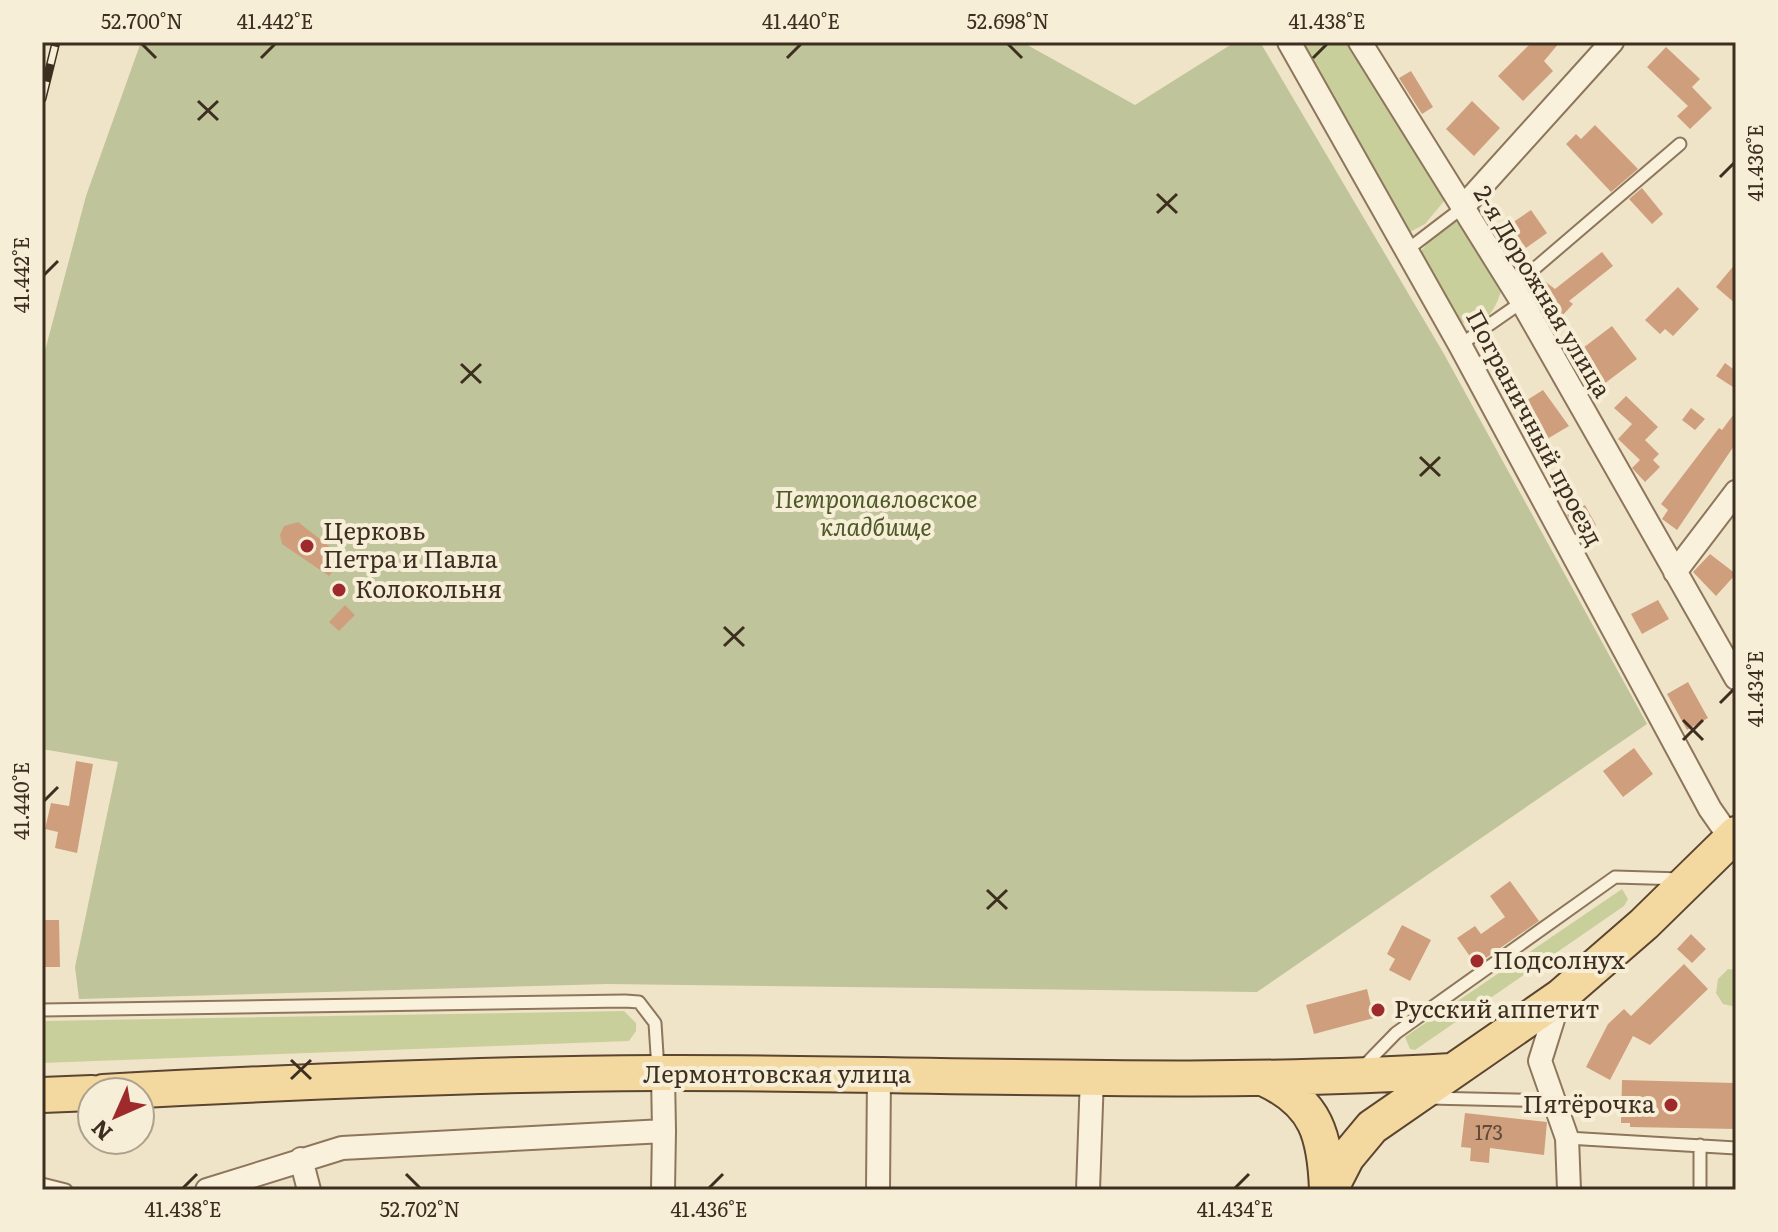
<svg xmlns="http://www.w3.org/2000/svg" width="1778" height="1232" viewBox="0 0 1778 1232" font-family="Literata,serif">
  <style>
    .green { fill: #c9cf9b }
    .cemetery { fill: #bfc49a }
    .building { fill: #cf9f7d }
    .lines { fill: none; stroke-linecap: round; stroke-linejoin: round }
    .lane-casing { stroke: #8d765c; stroke-width: 15 }
    .street-casing { stroke: #8d765c; stroke-width: 26 }
    .primary-casing { stroke: #5b4430; stroke-width: 38 }
    .lane { stroke: #faf1dc; stroke-width: 11 }
    .street { stroke: #faf1dc; stroke-width: 22 }
    .primary { stroke: #f3d9a0; stroke-width: 34 }
    .rail-casing { stroke: #3d2e20; stroke-width: 9 }
    .rail { stroke: #f7eed8; stroke-width: 6; stroke-dasharray: 18; stroke-linecap: butt }
    .ticks { fill: none; stroke: #3d2e20; stroke-width: 3 }
    .poi-dot { fill: #9e2a2b; stroke: #f7eed8; stroke-width: 3 }
    .labels { text-anchor: middle; stroke-width: 8; stroke-linejoin: round; paint-order: stroke }
    .number-label { font-size: 20px; fill: #624a37 }
    .street-label { font-size: 24px; fill: #3d2e20; stroke: #f7eed8 }
    .park-label { font-size: 24px; font-style: italic; fill: #4d5a26; stroke: #f7eed8 }
    .poi-label { font-size: 24px; fill: #3d2e20; stroke: #f7eed8; text-anchor: start }
    .neatline { fill: none; stroke: #3d2e20; stroke-width: 3 }
    .ticks-label { font-size: 20px; text-anchor: middle; fill: #3d2e20 }
  </style>
  <rect width="100%" height="100%" fill="#f0e4c8"/>
  <path class="green" d="M 1299,42 L 1349,42 L 1445,200 L 1425,224 L 1410,232 L 1406,229 Z
    M 1455,222 L 1461,223 L 1502,288 C 1497,307 1484,332 1461,322 L 1421,251 L 1433,237 Z
    M 1622,889 L 1628,899 L 1624,906 L 1415,1050 L 1410,1049 L 1405,1037 Z
    M 1728,969 L 1736,970 L 1736,1007 L 1723,1004 L 1716,993 L 1718,979 Z
    M 624,1011 L 636,1023 L 636,1031 L 629,1041 L 42,1063 L 42,1021 Z"/>
  <path class="cemetery" d="M 141,42 L 1022,42 L 1135,105 L 1235,42 L 1260,42 L 1444,354 L 1647,724 L 1257,992 L 608,984 L 79,999 L 75,967 L 118,762 L 42,749 L 42,362 L 86,196 Z"/>
  <path class="building" d="M 1532,42 L 1560,42 L 1544,61 L 1553,71 L 1523,101 L 1498,76 Z
    M 1666,47 L 1700,79 L 1692,87 L 1712,108 L 1690,129 L 1677,116 L 1688,106 L 1647,67 Z
    M 1411,71 L 1433,107 L 1422,114 L 1399,78 Z
    M 1472,101 L 1500,128 L 1474,156 L 1446,129 Z
    M 1595,125 L 1638,169 L 1611,192 L 1566,144 L 1576,134 L 1581,139 Z
    M 1642,188 L 1663,214 L 1652,224 L 1629,199 Z
    M 1531,210 L 1547,233 L 1526,248 L 1509,225 Z
    M 1602,252 L 1613,266 L 1569,301 L 1573,304 L 1562,316 L 1533,292 L 1543,280 L 1555,289 Z
    M 1736,263 L 1736,304 L 1716,287 Z
    M 1678,287 L 1699,309 L 1673,336 L 1665,329 L 1660,334 L 1645,320 Z
    M 1612,326 L 1637,359 L 1604,384 L 1579,351 Z
    M 1725,363 L 1736,371 L 1736,389 L 1716,376 Z
    M 1543,390 L 1569,426 L 1537,445 L 1516,407 Z
    M 1626,396 L 1658,427 L 1645,440 L 1659,454 L 1653,460 L 1660,467 L 1645,482 L 1632,468 L 1640,460 L 1618,439 L 1632,424 L 1614,408 Z
    M 1691,408 L 1705,419 L 1695,430 L 1682,420 Z
    M 1736,411 L 1736,443 L 1677,530 L 1662,519 L 1668,510 L 1661,504 L 1719,428 L 1722,430 Z
    M 1585,505 L 1596,525 L 1578,534 L 1567,515 Z
    M 298,522 L 343,557 L 329,576 L 282,544 L 280,535 L 284,526 Z
    M 1710,554 L 1736,574 L 1716,596 L 1693,572 Z
    M 1658,600 L 1669,619 L 1642,634 L 1631,614 Z
    M 345,605 L 355,615 L 339,631 L 329,622 Z
    M 1688,682 L 1708,718 L 1687,730 L 1667,694 Z
    M 1634,748 L 1653,774 L 1623,797 L 1603,771 Z
    M 76,761 L 93,764 L 77,853 L 55,848 L 58,832 L 45,829 L 51,803 L 69,806 Z
    M 1510,881 L 1539,921 L 1476,965 L 1457,938 L 1475,926 L 1481,934 L 1505,917 L 1490,896 Z
    M 42,920 L 59,920 L 60,967 L 42,967 Z
    M 1402,925 L 1431,940 L 1410,981 L 1389,970 L 1395,959 L 1387,954 Z
    M 1691,934 L 1706,949 L 1692,963 L 1677,949 Z
    M 1684,964 L 1708,989 L 1650,1045 L 1633,1036 L 1610,1080 L 1586,1067 L 1608,1024 L 1624,1009 L 1631,1016 Z
    M 1367,989 L 1374,1018 L 1314,1034 L 1306,1005 Z
    M 1622,1080 L 1736,1083 L 1736,1129 L 1630,1127 L 1630,1123 L 1621,1123 Z
    M 1465,1113 L 1547,1122 L 1544,1155 L 1490,1148 L 1489,1163 L 1470,1161 L 1471,1148 L 1461,1147 Z"/>
  <g class="lines">
    <defs>
      <path id="lane" d="M 1407,250 L 1462,208
        M 1513,287 L 1680,144
        M 1460,345 L 1522,302
        M 42,1010 L 625,1001 L 639,1002 L 655,1023 L 658,1070
        M 1361,1069 L 1396,1033 L 1615,877 L 1682,879
        M 1429,1098 L 1556,1101
        M 1567,1138 L 1736,1148
        M 42,1184 L 66,1190
        M 1700,1190 L 1700,1145"/>
      <path id="street" d="M 1289,42 L 1460,345 L 1710,809 L 1731,839
        M 1360,42 L 1522,302 L 1736,678
        M 1462,208 L 1612,42
        M 1675,572 L 1736,492
        M 1560,997 L 1540,1061 L 1567,1138 L 1569,1190
        M 301,1159 L 309,1190
        M 207,1190 L 342,1148 L 664,1131 L 663,1074
        M 663,1190 L 664,1131
        M 878,1190 L 879,1075
        M 1088,1190 L 1092,1076"/>
      <path id="primary" d="M 1265,1079 C 1317,1103 1325,1136 1327,1190
        M 103,1092 C 288,1082 473,1074 658,1073 C 923,1072 1188,1087 1451,1071
        M 42,1095 L 92,1093
        M 1330,1190 L 1347,1157 L 1372,1127 L 1560,997 L 1644,924 L 1736,834"/>
    </defs>
    <use href="#lane" class="lane-casing"/>
    <use href="#street" class="street-casing"/>
    <use href="#primary" class="primary-casing"/>
    <use href="#lane" class="lane"/>
    <use href="#street" class="street"/>
    <use href="#primary" class="primary"/>
    <defs>
      <path id="rail" d="M 42,99 L 56,42"/>
    </defs>
    <use href="#rail" class="rail-casing"/>
    <use href="#rail" class="rail"/>
  </g>
  <path class="ticks" d="M 142,44 L 156,58M 1008,44 L 1022,58M 261,58 L 275,44M 787,58 L 801,44M 1313,58 L 1327,44M 198,101 L 218,120M 198,120 L 218,101M 1720,177 L 1734,163M 1157,194 L 1177,213M 1157,213 L 1177,194M 44,275 L 58,261M 461,364 L 481,383M 461,383 L 481,364M 1420,457 L 1440,476M 1420,476 L 1440,457M 724,627 L 744,646M 724,646 L 744,627M 1720,703 L 1734,689M 1683,720 L 1703,740M 1683,740 L 1703,720M 44,801 L 58,787M 987,890 L 1007,909M 987,909 L 1007,890M 291,1060 L 311,1079M 291,1079 L 311,1060M 406,1174 L 420,1188M 183,1188 L 197,1174M 709,1188 L 723,1174M 1235,1188 L 1249,1174"/>
  <g class="poi-dot">
    <circle cx="307" cy="546" r="8"/>
    <circle cx="339" cy="590" r="8"/>
    <circle cx="1477" cy="961" r="8"/>
    <circle cx="1378" cy="1010" r="8"/>
    <circle cx="1671" cy="1105" r="8"/>
  </g>
  <g class="labels">
    <g class="number-label">
      <text x="1489" y="1140">173</text>
    </g>
    <g class="street-label">
      <text transform="translate(1542 292) rotate(59)" y="8">2-я Дорожная улица</text>
      <text transform="translate(1534 428) rotate(62)" y="8">Пограничный проезд</text>
      <text x="777" y="1083">Лермонтовская улица</text>
    </g>
    <g class="park-label">
      <text x="876" y="508">Петропавловское<tspan x="876" dy="28">кладбище</tspan></text>
    </g>
    <g class="poi-label">
      <text x="323" y="540">Церковь<tspan x="323" dy="28">Петра и Павла</tspan></text>
      <text x="355" y="598">Колокольня</text>
      <text x="1493" y="969">Подсолнух</text>
      <text x="1394" y="1018">Русский аппетит</text>
      <text x="1655" y="1113" text-anchor="end">Пятёрочка</text>
    </g>
  </g>
  <rect width="1778" height="1232" fill="none" stroke="#f7eed8" stroke-width="88"/>
  <g transform="translate(116 1116) rotate(225)"><circle r="38" fill="#f7eed8" stroke="#ada18e" stroke-width="2"/>
  <path d="M0-6L14 30L0 20L-14 30Z" fill="#9e2a2b"/>
  <text y="-12" font-size="22" font-weight="bold" text-anchor="middle" fill="#3d2e20">N</text>
  </g>
  <rect x="44" y="44" width="1690" height="1144" class="neatline"/>
  <g class="ticks-label">
    <text x="142" y="29">52.700°N</text>
    <text x="275" y="29">41.442°E</text>
    <text x="801" y="29">41.440°E</text>
    <text x="1008" y="29">52.698°N</text>
    <text x="1327" y="29">41.438°E</text>
    <text transform="translate(1756 163) rotate(-90)" y="7">41.436°E</text>
    <text transform="translate(22 275) rotate(-90)" y="7">41.442°E</text>
    <text transform="translate(1756 689) rotate(-90)" y="7">41.434°E</text>
    <text transform="translate(22 801) rotate(-90)" y="7">41.440°E</text>
    <text x="183" y="1217">41.438°E</text>
    <text x="420" y="1217">52.702°N</text>
    <text x="709" y="1217">41.436°E</text>
    <text x="1235" y="1217">41.434°E</text>
  </g>
</svg>
